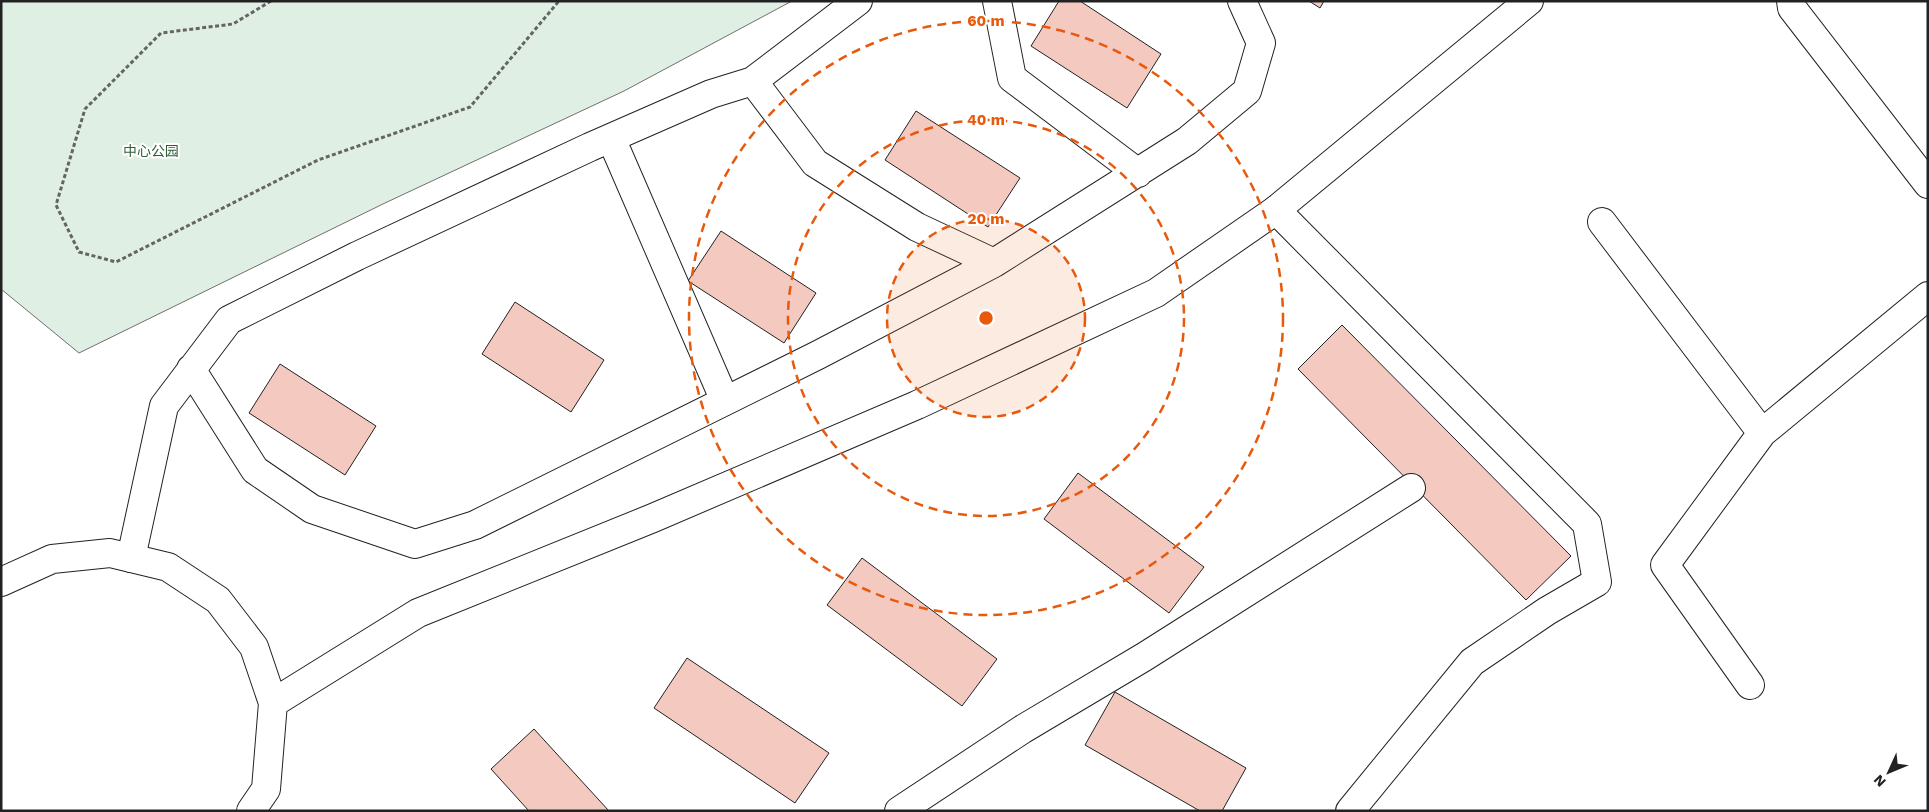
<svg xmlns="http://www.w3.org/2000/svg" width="1929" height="812" viewBox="0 0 1929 812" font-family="'Work Sans','Noto Sans SC',sans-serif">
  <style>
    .green { fill: #e0efe3; stroke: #6f6f6f }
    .building { fill: #f3c9c0; stroke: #222 }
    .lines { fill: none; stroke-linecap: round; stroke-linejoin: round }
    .minor-casing { stroke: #222; stroke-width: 30 }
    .major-casing { stroke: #222; stroke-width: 30 }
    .path { stroke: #646464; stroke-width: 3; stroke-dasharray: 4 2.5; stroke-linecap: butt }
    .minor { stroke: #fff; stroke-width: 28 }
    .major { stroke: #fff; stroke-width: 28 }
    .ring { fill: none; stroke: #e8590c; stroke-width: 2.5; stroke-dasharray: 9 6 }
    .labels { text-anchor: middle; stroke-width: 4; stroke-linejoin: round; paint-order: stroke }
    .park-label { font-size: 14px; fill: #2f5e38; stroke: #fff }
    .centre { fill: #e8590c; stroke: #fff; stroke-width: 2.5 }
    .ring-label { font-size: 15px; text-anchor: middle; font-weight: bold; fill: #e8590c; stroke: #fff; stroke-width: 4; stroke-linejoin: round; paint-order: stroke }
  </style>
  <rect width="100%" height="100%" fill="#fff"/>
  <path class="green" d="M 1,1 L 792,1 L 624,91 L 385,203 L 79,353 L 1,289 Z"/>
  <path class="building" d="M 1059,1 L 1080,1 L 1161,54 L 1127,108 L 1031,46 Z
    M 1309,1 L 1324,1 L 1320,8 Z
    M 916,111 L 1020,178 L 988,227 L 885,160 Z
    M 721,231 L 816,293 L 784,343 L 688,281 Z
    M 515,302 L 604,360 L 571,412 L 482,354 Z
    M 1342,325 L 1571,556 L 1526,600 L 1298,369 Z
    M 280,364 L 376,426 L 345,475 L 249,413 Z
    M 1078,473 L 1204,567 L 1169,613 L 1044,519 Z
    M 862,558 L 997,659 L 962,706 L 827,605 Z
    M 687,658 L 829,753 L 795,803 L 654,708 Z
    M 1115,692 L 1246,768 L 1222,811 L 1200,811 L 1085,745 Z
    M 534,729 L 609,811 L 529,811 L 491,769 Z"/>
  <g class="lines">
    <defs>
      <path id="minor" d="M 997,1 L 1012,78 L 1138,173
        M 1791,1 L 1792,8 L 1928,184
        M 753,81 L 815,163 L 917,227 L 994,263
        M 611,138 L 725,401
        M 1276,210 L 1587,524 L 1597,582 L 1547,611 L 1472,662 L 1350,811
        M 1602,222 L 1762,433
        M 191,369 L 255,470 L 312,509 L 415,544 L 475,525 L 818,355 L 994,263 L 1187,141 L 1247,91 L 1261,43 L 1242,1
        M 131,558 L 164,406 L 229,320 L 357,256 L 590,147 L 711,94 L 753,81 L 858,1
        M 1750,685 L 1665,565 L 1762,433 L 1928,296
        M 899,811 L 1023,729 L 1144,657 L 1411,488"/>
      <path id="major" d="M 1,582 L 52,559 L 110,553 L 168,567 L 218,600 L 254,647 L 273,703 L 266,789 L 251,811
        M 273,703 L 418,613 L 653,518 L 917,405 L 1156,293 L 1276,210 L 1529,1"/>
    </defs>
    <use href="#minor" class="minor-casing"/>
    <use href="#major" class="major-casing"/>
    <path class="path" d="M 271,1 L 233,24 L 161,33 L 85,109 L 56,205 L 79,252 L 116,262 L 318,160 L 470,107 L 559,1"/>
    <use href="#minor" class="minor"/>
    <use href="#major" class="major"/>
  </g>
  <circle cx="986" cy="318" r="99" fill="#e8590c" fill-opacity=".12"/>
  <g class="ring">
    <circle cx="986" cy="318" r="99"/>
    <circle cx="986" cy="318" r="198"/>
    <circle cx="986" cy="318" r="297"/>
  </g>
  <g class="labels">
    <g class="park-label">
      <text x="151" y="156">中心公园</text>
    </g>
  </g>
  <circle cx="986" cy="318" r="8" class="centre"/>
  <g class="ring-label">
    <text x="986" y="26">60 m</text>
    <text x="986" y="125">40 m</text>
    <text x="986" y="224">20 m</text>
  </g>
  <rect width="1929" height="812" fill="none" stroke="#222222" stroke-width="5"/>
  <g transform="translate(1889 772) rotate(226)" stroke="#ffffff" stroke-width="4" paint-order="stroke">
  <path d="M0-4L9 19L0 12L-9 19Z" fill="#222222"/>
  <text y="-8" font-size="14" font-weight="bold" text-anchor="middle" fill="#222222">N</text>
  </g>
</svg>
